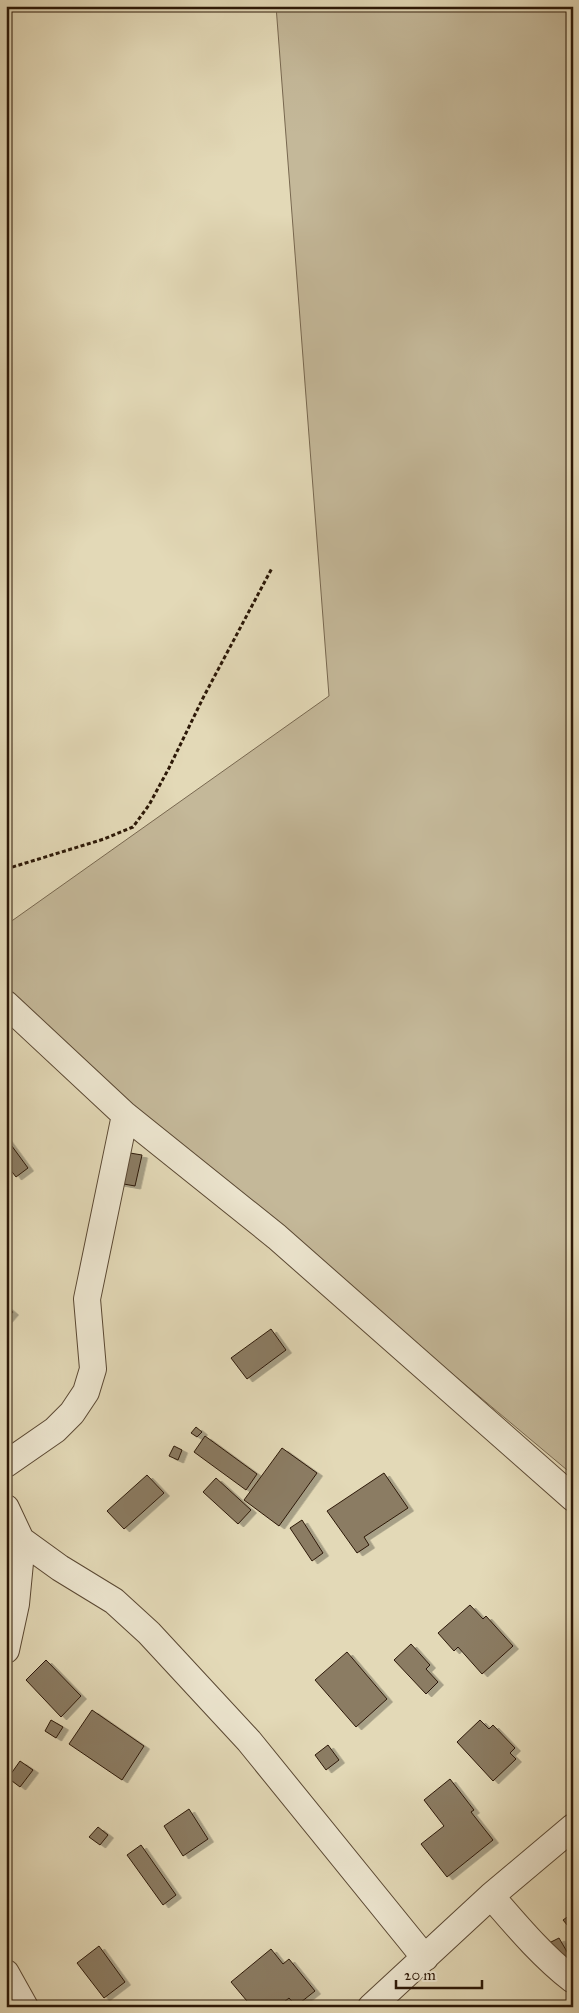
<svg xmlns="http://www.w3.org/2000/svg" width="579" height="2013" viewBox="0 0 579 2013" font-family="'IM FELL Great Primer',serif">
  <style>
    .green { fill: #c4b899; stroke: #786850 }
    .building { fill: #8b7c63; stroke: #2c1807; filter: url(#shadow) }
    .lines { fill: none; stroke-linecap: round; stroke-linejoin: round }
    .minor-casing { stroke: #5a4833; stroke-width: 28 }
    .path { stroke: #2c1807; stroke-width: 3; stroke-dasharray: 4 2.5; stroke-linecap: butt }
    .minor { stroke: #ede6d0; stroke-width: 26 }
  </style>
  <defs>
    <filter id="shadow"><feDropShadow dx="5.5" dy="3" stdDeviation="0" flood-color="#0004"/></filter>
  </defs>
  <rect width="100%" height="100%" fill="#e3d9b7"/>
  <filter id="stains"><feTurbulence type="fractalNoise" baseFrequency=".004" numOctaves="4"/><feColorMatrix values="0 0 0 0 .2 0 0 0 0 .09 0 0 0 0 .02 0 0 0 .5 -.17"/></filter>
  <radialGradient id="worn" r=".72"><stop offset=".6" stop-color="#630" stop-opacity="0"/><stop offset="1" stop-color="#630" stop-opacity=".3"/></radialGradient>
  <path class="green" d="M 276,6 L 573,6 L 573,1475 L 6,1000 L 6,925 L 329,696 Z"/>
  <path class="building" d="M 6,1138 L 28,1168 L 16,1177 L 6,1164 Z
    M 124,1152 L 142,1155 L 135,1186 L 118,1183 Z
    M 6,1306 L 13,1312 L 6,1320 Z
    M 271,1329 L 286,1350 L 247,1379 L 231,1358 Z
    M 196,1427 L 202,1432 L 197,1437 L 191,1433 Z
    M 205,1436 L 257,1474 L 246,1490 L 194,1452 Z
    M 174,1446 L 182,1450 L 178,1460 L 169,1456 Z
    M 282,1448 L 317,1473 L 279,1526 L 244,1500 Z
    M 384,1473 L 408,1508 L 364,1537 L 369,1545 L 357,1553 L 327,1511 Z
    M 147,1475 L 164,1493 L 124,1529 L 107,1511 Z
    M 216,1478 L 251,1510 L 238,1524 L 203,1492 Z
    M 302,1520 L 323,1553 L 312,1561 L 290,1528 Z
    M 470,1605 L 483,1619 L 486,1616 L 513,1646 L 482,1674 L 458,1647 L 454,1651 L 438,1633 Z
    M 411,1644 L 430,1665 L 426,1669 L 438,1682 L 426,1694 L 394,1660 Z
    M 347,1652 L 387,1699 L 356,1727 L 315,1680 Z
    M 46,1660 L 81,1696 L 61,1717 L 26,1680 Z
    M 92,1710 L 144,1746 L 122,1780 L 69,1744 Z
    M 51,1720 L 63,1727 L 56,1738 L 45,1731 Z
    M 480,1720 L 489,1729 L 493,1725 L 515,1748 L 510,1753 L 516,1759 L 493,1781 L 457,1742 Z
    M 328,1745 L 339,1760 L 326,1770 L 315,1755 Z
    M 20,1761 L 33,1770 L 20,1787 L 8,1778 Z
    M 450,1779 L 474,1810 L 471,1812 L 493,1840 L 447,1877 L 421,1844 L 444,1826 L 424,1800 Z
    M 189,1809 L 208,1839 L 183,1856 L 164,1826 Z
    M 98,1827 L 108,1835 L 100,1845 L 89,1837 Z
    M 141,1845 L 176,1895 L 163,1905 L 127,1855 Z
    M 573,1913 L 573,1932 L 563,1920 Z
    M 559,1938 L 573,1962 L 573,1965 L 549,1943 Z
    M 99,1946 L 125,1982 L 104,1998 L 77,1963 Z
    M 271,1949 L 283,1964 L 289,1959 L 315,1991 L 296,2006 L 289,1998 L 278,2007 L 252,2007 L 231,1982 Z"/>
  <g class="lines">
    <defs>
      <path id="minor" d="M 6,1004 L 125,1115 L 277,1237 L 573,1498
        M 6,1464 L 55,1430 L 72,1413 L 86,1392 L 93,1369 L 87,1299 L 125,1115
        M 6,1508 L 22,1542 L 16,1604 L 6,1650
        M 6,1529 L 60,1568 L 114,1601 L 149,1633 L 249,1741 L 425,1958
        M 491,1896 C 517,1926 542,1956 573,1980
        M 6,1973 L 25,2007
        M 371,2007 L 491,1896 L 573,1827"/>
    </defs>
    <use href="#minor" class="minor-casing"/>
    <path class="path" d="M 6,869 L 104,839 L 133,827 L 149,805 L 169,768 L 203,698 L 272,568"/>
    <use href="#minor" class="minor"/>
  </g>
  <rect width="579" height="2013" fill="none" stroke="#e3d9b7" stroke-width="25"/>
  <rect x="8" y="8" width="564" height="1998" fill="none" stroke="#2c1807" stroke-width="2.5"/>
  <rect x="12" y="12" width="554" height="1988" fill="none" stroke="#2c1807"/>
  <path d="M396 1980v8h86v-8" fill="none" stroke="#2c1807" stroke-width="2.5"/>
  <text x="404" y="1980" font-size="15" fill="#2c1807" stroke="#ede6d0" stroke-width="4" paint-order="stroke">20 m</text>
  <rect width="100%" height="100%" filter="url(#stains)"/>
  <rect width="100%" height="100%" fill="url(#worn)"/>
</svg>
